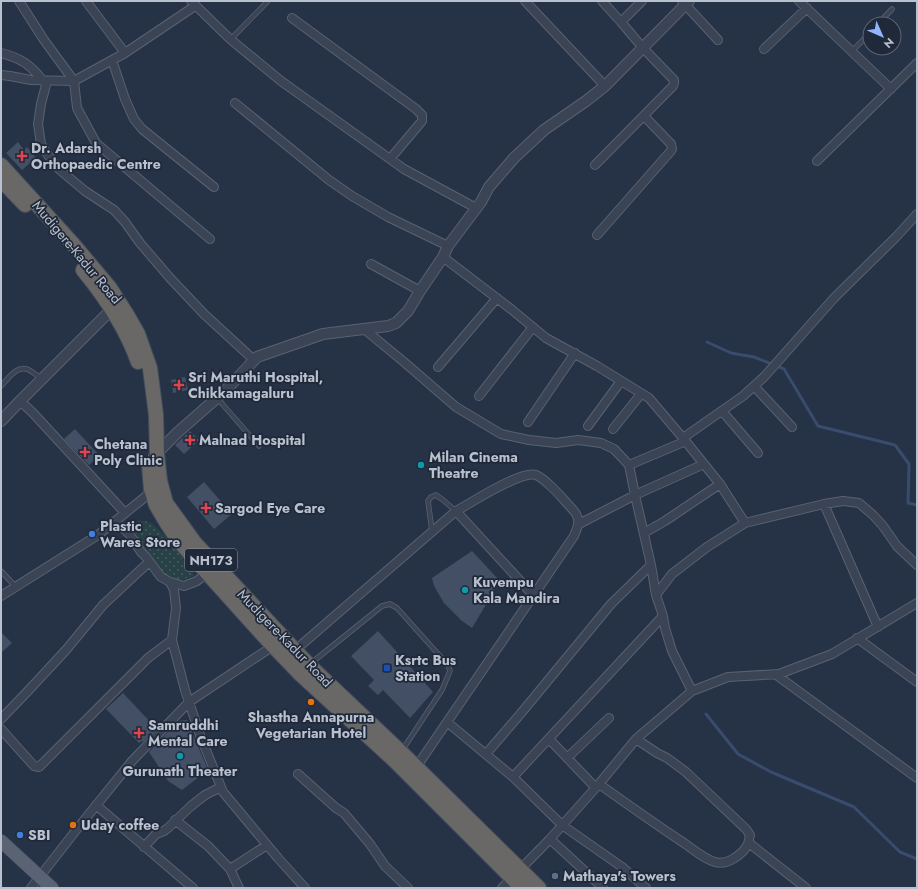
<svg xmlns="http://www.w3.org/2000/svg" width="918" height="889" viewBox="0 0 918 889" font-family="Jost,sans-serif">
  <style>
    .park { fill: url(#park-dots) }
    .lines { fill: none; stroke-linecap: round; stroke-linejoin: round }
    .stream { stroke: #394c6d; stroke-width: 3 }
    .building { fill: #434f65 }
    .service-casing { stroke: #596272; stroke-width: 5.5 }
    .minor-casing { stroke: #596272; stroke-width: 10 }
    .tertiary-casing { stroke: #596272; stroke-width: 12 }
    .primary-casing { stroke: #444d5e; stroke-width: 14 }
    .trunk-casing { stroke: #454f5f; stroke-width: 16 }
    .service { stroke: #3b4455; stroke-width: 4 }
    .minor { stroke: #3b4455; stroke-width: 8 }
    .tertiary { stroke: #3b4455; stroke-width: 10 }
    .primary { stroke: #596374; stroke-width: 13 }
    .trunk { stroke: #6a6866; stroke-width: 14 }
    .health-dot { fill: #e0444e; stroke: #1f293a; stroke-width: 1.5 }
    .culture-dot { fill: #0f9aa8; stroke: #1f293a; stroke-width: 1.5 }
    .shop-dot { fill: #3f7fe0; stroke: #1f293a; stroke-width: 1.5 }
    .transit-dot { fill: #1a4fb4; stroke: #1f293a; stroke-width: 1.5 }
    .food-dot { fill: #e8710a; stroke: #1f293a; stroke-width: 1.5 }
    .service-dot { fill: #5c6f8a; stroke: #1f293a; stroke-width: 1.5 }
    .labels { text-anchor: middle; stroke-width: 3.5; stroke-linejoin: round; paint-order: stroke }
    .shield { fill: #1f293a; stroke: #8b93a2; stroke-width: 1 }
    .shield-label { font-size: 13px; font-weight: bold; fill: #b9c0ce }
    .poi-label { font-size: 14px; font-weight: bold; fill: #b9c0ce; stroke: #1f293a; text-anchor: start }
    .street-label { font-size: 14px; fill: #b9c0ce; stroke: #1f293a }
  </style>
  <defs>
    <pattern id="park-dots" width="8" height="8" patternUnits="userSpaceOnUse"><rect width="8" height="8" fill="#284146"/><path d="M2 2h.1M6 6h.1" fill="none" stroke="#455b60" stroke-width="1.8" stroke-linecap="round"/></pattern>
  </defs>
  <rect width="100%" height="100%" fill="#263245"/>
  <path class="park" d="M 139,521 C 143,521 148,521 151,523 C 158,528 175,546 179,553 C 181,555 182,558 184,561 C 189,566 193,569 194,576 C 187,578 180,581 173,579 C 163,576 139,546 136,536 C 135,530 136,526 139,521 Z"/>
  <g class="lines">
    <path class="stream" d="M 707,342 L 731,353 L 754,357 L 784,369 L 818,426 L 895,445 L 909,464 L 908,503 L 917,505
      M 706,714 L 738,754 L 771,772 L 854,807 L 900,852 L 917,859"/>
  </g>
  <path class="building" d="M 18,142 L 24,150 L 27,147 L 36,158 L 22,170 L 6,153 Z
    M 185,377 L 188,390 L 173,393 L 171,380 Z
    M 75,429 L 99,455 L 89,465 L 64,439 Z
    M 190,431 L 199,440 L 184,454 L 175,445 Z
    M 204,482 L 232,514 L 214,529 L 187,497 Z
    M 472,551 L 500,581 L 472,628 L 462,621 L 444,603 L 434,586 L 432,578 Z
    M 378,631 L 433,692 L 410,718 L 383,690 L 378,695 L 368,686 L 374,680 L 351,656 Z
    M 1,632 L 12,643 L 1,653 Z
    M 123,693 L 156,728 L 143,742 L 142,741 L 139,743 L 106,709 Z
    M 187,720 L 208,770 L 182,790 L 168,781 L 149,752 L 178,721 Z"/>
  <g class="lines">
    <defs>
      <path id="service" d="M 878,24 L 892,9
        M 231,39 L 268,1
        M 852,51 L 870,33
        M 1,386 C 8,379 17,364 29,370 C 33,372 37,376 42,379
        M 217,398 L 259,446
        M 432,531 L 428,501 L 431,497 L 436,495 L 443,500 L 456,511
        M 1,571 L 16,587
        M 310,664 L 382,606 L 390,604 L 397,608 L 448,665 L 450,671 L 442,690 L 403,749"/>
      <path id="minor" d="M 19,1 L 44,40 L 74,81 L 77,108 L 96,143 L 210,239
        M 191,1 L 230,39 L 281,81 L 404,169 L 476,208
        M 525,1 L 605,86
        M 682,1 L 718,40
        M 799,1 L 891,89
        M 292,18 L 416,109 L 422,115 L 422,121 L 390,159
        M 621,22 L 642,1
        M 764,49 L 807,8
        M 1,53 C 21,58 31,65 43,81
        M 125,53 L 195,6
        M 112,60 L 125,99 L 134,119 L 142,129 L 214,187
        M 1,75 L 10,76 L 31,80 L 74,81 L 125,53 L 86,1
        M 47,81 L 41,104 L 38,124 L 41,144 L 50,158 L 60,170 L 85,191 L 114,210 L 125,222 L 140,243 L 170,278 L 204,314 L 254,360
        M 235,103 L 329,180 L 352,196 L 388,217 L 448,246
        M 817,161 L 917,63
        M 595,165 L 673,86 L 674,83 L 674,80 L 643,48 L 621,22 L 602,1
        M 597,235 L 670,152 L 672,149 L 671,144 L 644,116
        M 443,257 L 511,309 L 546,338 L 597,366 L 649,398 L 683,438 L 720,484 L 745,523
        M 371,264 L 420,291
        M 364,329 L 404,362 L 456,407 L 501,434 L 529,440 L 556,443 L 578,440 L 601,443 L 614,449 L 629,465 L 635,495 L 651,565 L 656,595 L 663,616 L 665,628 L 672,651 L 692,691
        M 438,367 L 497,298
        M 754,386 L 792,427
        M 479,396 L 533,327
        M 20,401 L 33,413 L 125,513
        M 722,411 L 758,453
        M 528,422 L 575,353
        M 588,426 L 621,381
        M 613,429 L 641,394
        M 683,438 L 743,396 L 764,377 L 834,298 L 896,237 L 917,214
        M 629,465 L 686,441
        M 824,504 L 878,627
        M 116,521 L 130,535 L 141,552 L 146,557 L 161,577 L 170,582 L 184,586 L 197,581 L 207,573
        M 579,524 L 635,495 L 704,464
        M 644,533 L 665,521 L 720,484
        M 170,582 L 174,590 L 176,608 L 172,640 L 185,690 L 200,735 L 223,792 L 278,858 L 305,888
        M 656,595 L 672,574 L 707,547 L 745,523 L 824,504 L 843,501 L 859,503 L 873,515 L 883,526 L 897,546 L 917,565
        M 1,596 L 98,535 L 145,497 L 153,488
        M 857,638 L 917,682
        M 293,652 L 456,511 L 533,595
        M 775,674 L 917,778
        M 1,719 L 27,692 L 66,650 L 103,605 L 149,562
        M 447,722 L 513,777 L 562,825 L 622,867 L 646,888
        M 1,729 L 34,766 L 39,767 L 148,658 L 172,640
        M 549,739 L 595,787
        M 486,754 L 522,712 L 611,604 L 651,565
        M 567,758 L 609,718
        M 415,769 L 574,536 C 575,532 578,528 578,524 C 580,515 571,508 565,501 C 559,494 544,478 536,475 C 521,470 471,503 456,511
        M 298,774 L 336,808 L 344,813 L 370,844 L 385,866 L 408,888
        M 513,777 L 663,616
        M 599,784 C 627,804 655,824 684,843 C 694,850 704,859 715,862 C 727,866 743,854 748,844 C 749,841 749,838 750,835 L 746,829 L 686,772 L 667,758 L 657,753 L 636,739
        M 96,805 L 193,888
        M 175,820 L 208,846 L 230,869 L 239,888
        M 550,839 L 603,888
        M 749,843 L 806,888
        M 144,847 L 156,834 L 164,831 L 168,828 L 191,806 L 205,795 L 221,787
        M 230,869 L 267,845
        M 31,888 L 77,829 L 132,761 L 189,702 L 273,646
        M 502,888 L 550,839 L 599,784 L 636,739 L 692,691 L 728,677 L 779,674 L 832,654 L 917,603"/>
      <path id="tertiary" d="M 1,421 L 20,401 L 112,309
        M 154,456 L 178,432 L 226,390 L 257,357 L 323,334 L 388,326 L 396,323 L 408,311 L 420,291 L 443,257 L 448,246 L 481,202 L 489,187 L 514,158 L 544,130 L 586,101 L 605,86 L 689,1"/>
      <path id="primary" d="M 1,841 L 52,888"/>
      <path id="trunk" d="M 1,165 L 73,244 L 110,288 L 126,313 L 138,334 L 150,368 L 156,415 L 157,454 L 160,481 L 166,503 L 195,543 L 309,665 L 401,752 L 539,888
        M 1,180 L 25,205
        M 83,270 C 106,298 126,328 138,362
        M 149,465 L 151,489 L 156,505 L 166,522 L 178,540 L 207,573 L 273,646 L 299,673 L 395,761 L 522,888"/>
    </defs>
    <use href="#service" class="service-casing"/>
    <use href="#minor" class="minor-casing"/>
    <use href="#tertiary" class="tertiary-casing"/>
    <use href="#primary" class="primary-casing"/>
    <use href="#trunk" class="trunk-casing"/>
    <use href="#service" class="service"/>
    <use href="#minor" class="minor"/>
    <use href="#tertiary" class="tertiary"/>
    <use href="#primary" class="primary"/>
    <use href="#trunk" class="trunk"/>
  </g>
  <g class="health-dot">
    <path d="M20 150h4v4h4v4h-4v4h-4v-4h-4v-4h4z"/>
    <path d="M177 379h4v4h4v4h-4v4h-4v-4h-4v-4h4z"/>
    <path d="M188 434h4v4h4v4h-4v4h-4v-4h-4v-4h4z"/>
    <path d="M83 446h4v4h4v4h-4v4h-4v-4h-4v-4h4z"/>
    <path d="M204 502h4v4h4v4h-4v4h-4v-4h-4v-4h4z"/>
    <path d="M137 727h4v4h4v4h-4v4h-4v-4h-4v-4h4z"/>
  </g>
  <g class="culture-dot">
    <circle cx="421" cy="465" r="4"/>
    <circle cx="465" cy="590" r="4"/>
    <circle cx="180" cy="756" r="4"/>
  </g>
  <g class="shop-dot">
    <circle cx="92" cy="534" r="4"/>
    <circle cx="20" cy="835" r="4"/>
  </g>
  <rect class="transit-dot" x="383" y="664" width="8" height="8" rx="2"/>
  <g class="food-dot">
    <circle cx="311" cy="702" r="4"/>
    <circle cx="73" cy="825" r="4"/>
  </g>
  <circle class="service-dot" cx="555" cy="876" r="4"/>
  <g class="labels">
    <rect class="shield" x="185" y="549" width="52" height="22" rx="3"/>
    <g class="shield-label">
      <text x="211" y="565">NH173</text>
    </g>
    <g class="poi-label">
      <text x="31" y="153">Dr. Adarsh<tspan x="31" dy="16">Orthopaedic Centre</tspan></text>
      <text x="188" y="382">Sri Maruthi Hospital,<tspan x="188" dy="16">Chikkamagaluru</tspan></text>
      <text x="199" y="445">Malnad Hospital</text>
      <text x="94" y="449">Chetana<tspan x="94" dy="16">Poly Clinic</tspan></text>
      <text x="429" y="462">Milan Cinema<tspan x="429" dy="16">Theatre</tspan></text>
      <text x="215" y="513">Sargod Eye Care</text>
      <text x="100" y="531">Plastic<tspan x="100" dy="16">Wares Store</tspan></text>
      <text x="473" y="587">Kuvempu<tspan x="473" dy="16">Kala Mandira</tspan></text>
      <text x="395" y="665">Ksrtc Bus<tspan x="395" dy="16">Station</tspan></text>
      <text x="311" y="722" text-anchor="middle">Shastha Annapurna<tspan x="311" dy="16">Vegetarian Hotel</tspan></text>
      <text x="148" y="730">Samruddhi<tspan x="148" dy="16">Mental Care</tspan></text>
      <text x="180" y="776" text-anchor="middle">Gurunath Theater</text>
      <text x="81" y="830">Uday coffee</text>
      <text x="28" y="840">SBI</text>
      <text x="563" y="881">Mathaya's Towers</text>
    </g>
    <g class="street-label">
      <text transform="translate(77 252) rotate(50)" y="5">Mudigere-Kadur Road</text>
      <text transform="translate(285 638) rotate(46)" y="5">Mudigere-Kadur Road</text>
    </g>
  </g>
  <rect width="918" height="889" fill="none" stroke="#b9c0ce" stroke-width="4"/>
  <g transform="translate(882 36) rotate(135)"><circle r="19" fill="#1f293a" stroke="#5d6575"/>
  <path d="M0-3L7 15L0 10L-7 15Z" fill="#8eb5fd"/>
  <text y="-6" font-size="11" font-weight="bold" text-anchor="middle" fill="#b9c0ce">N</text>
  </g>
</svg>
